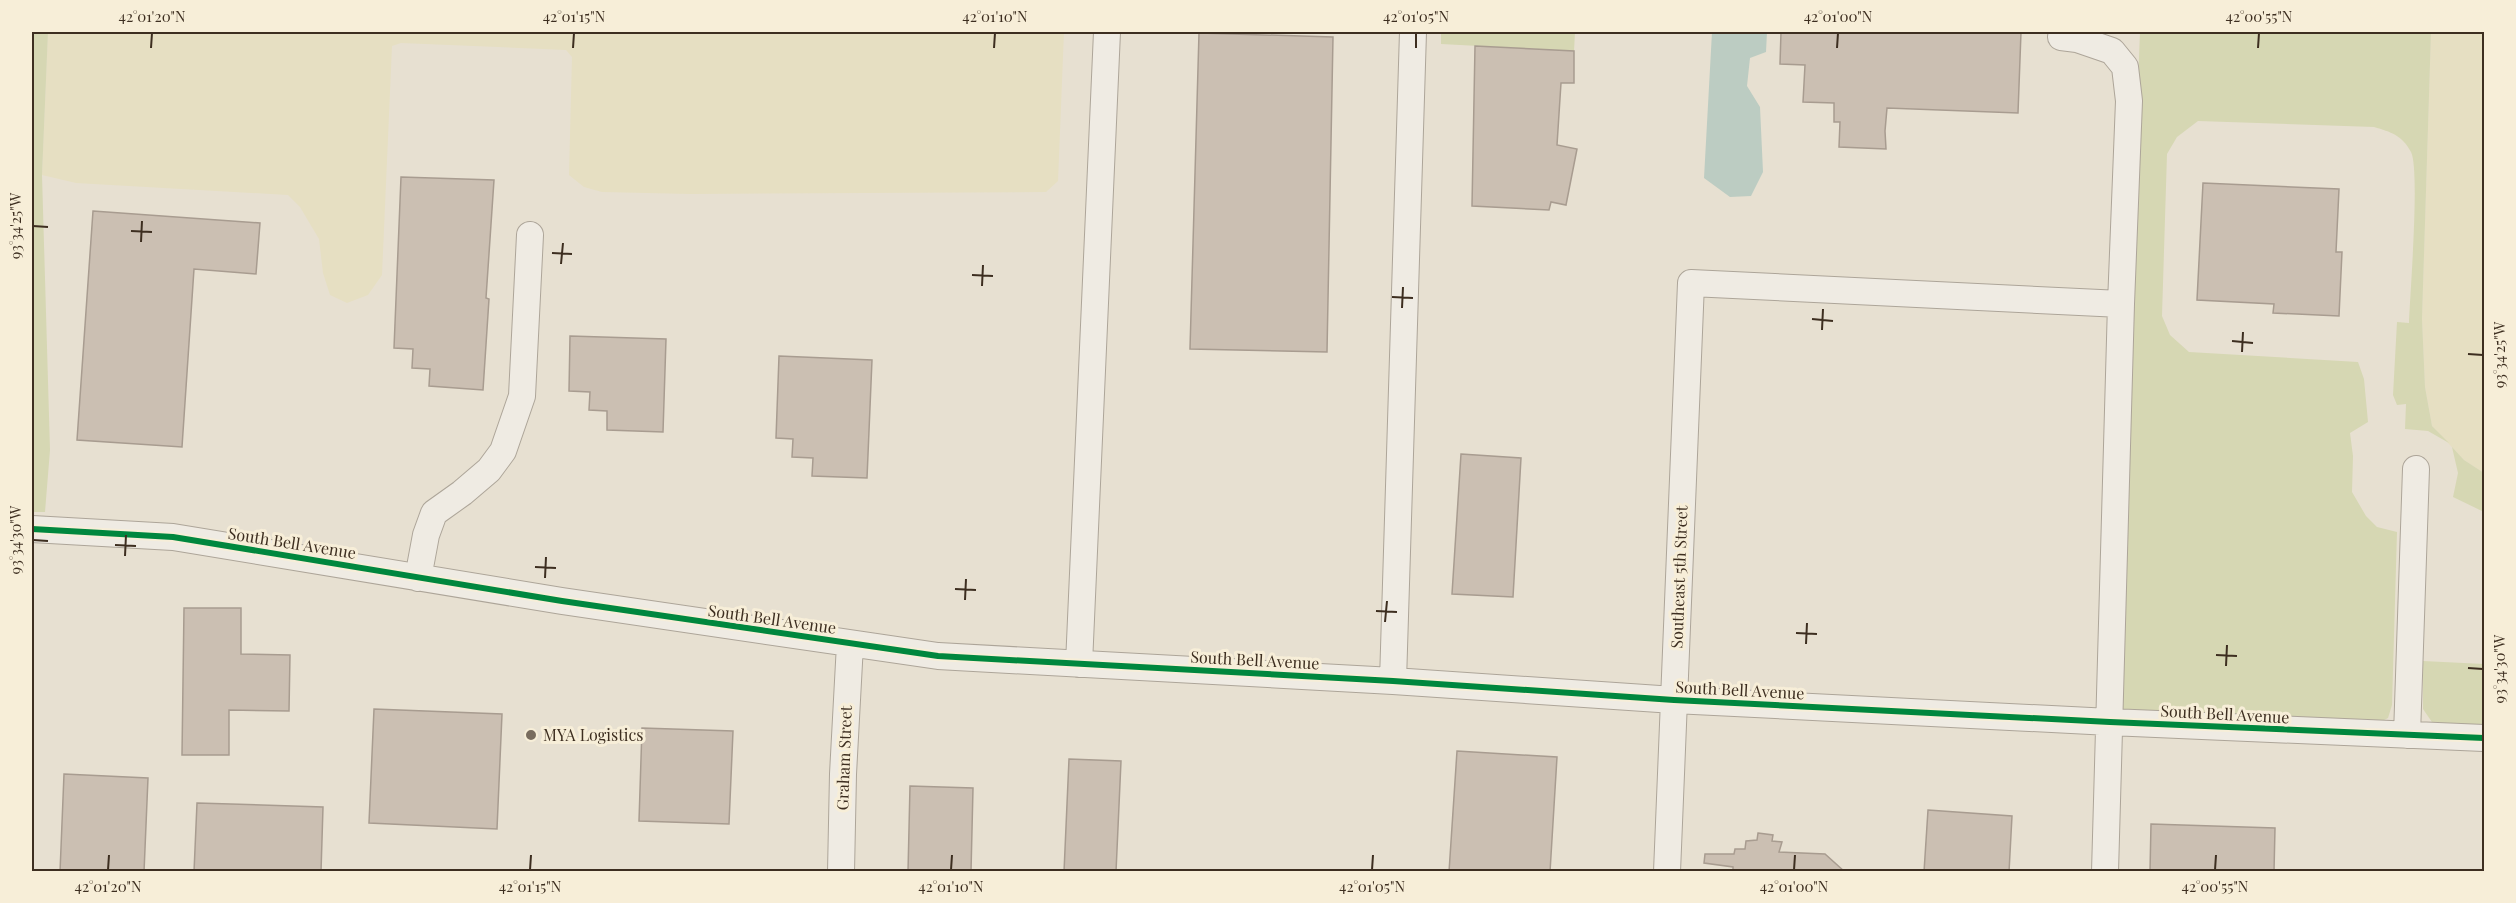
<svg xmlns="http://www.w3.org/2000/svg" width="2516" height="903" viewBox="0 0 2516 903" font-family="'Playfair Display',serif">
  <style>
    .farmland { fill: #e6dfc2 }
    .green { fill: #d6d7b3 }
    .water { fill: #bcccc2 }
    .building { fill: #cbbfb2; stroke: #a89c90; stroke-width: 1.5 }
    .lines { fill: none; stroke-linecap: round; stroke-linejoin: round }
    .minor-casing { stroke: #ada599; stroke-width: 28 }
    .minor { stroke: #efebe3; stroke-width: 26 }
    .cycleway-casing { stroke: #f7eed8; stroke-width: 10 }
    .cycleway { stroke: #00873e; stroke-width: 6 }
    .ticks { fill: none; stroke: #3d2e20; stroke-width: 2 }
    .poi-dot { fill: #786c5e; stroke: #f7eed8; stroke-width: 2 }
    .labels { text-anchor: middle; stroke-width: 6; stroke-linejoin: round; paint-order: stroke }
    .street-label { font-size: 16px; fill: #3d2e20; stroke: #f7eed8 }
    .poi-label { font-size: 16px; fill: #3d2e20; stroke: #f7eed8; text-anchor: start }
    .neatline { fill: none; stroke: #3d2e20; stroke-width: 2 }
    .ticks-label { font-size: 15px; text-anchor: middle; fill: #3d2e20 }
  </style>
  <rect width="100%" height="100%" fill="#e7e0d1"/>
  <path class="farmland" d="M 48,32 L 1064,32 L 1058,181 L 1046,192 L 691,194 L 602,192 L 584,187 L 569,175 L 572,57 L 566,50 L 401,43 L 392,46 L 382,275 L 368,295 L 347,303 L 330,295 L 323,273 L 319,239 L 300,207 L 288,195 L 76,183 L 42,175 Z
    M 2431,32 L 2484,32 L 2484,473 L 2464,460 L 2432,426 L 2425,387 L 2422,319 Z"/>
  <path class="green" d="M 32,32 L 48,32 L 42,175 L 50,450 L 45,512 L 32,512 Z
    M 1441,32 L 1575,32 L 1574,51 L 1441,44 Z
    M 2140,32 L 2431,32 L 2422,319 L 2425,387 L 2432,426 L 2449,443 L 2428,431 L 2405,429 L 2406,404 L 2397,405 L 2393,395 L 2397,322 L 2409,323 C 2410,295 2420,169 2411,152 C 2402,135 2391,132 2374,127 L 2198,121 L 2177,137 L 2167,154 L 2162,316 L 2170,335 L 2189,352 L 2358,362 L 2364,379 L 2368,422 L 2350,433 L 2353,456 L 2352,492 L 2366,516 L 2377,527 L 2397,532 L 2392,705 L 2388,718 L 2376,724 L 2120,716 L 2126,393 Z
    M 2452,447 L 2464,460 L 2484,473 L 2484,512 L 2453,497 L 2458,473 Z
    M 2423,661 L 2484,664 L 2484,726 L 2434,725 L 2423,709 Z"/>
  <path class="water" d="M 1712,32 L 1767,32 L 1766,52 L 1750,58 L 1747,86 L 1760,107 L 1763,172 L 1751,196 L 1730,197 L 1704,178 Z"/>
  <path class="building" d="M 1781,32 L 2021,32 L 2018,113 L 1887,108 L 1885,131 L 1886,149 L 1839,147 L 1840,122 L 1834,122 L 1834,103 L 1803,102 L 1805,65 L 1780,64 Z
    M 1199,33 L 1333,37 L 1327,352 L 1190,349 Z
    M 1475,46 L 1574,51 L 1574,83 L 1561,83 L 1557,145 L 1577,149 L 1566,205 L 1551,202 L 1549,210 L 1472,206 Z
    M 401,177 L 494,180 L 486,298 L 489,299 L 483,390 L 429,386 L 430,369 L 412,368 L 413,349 L 394,348 Z
    M 2203,183 L 2339,189 L 2336,252 L 2342,252 L 2339,316 L 2273,313 L 2274,304 L 2197,300 Z
    M 93,211 L 260,223 L 256,274 L 194,269 L 182,447 L 77,440 Z
    M 570,336 L 666,339 L 663,432 L 607,430 L 607,411 L 589,410 L 590,392 L 569,391 Z
    M 779,356 L 872,360 L 867,478 L 812,476 L 813,458 L 792,457 L 793,439 L 776,438 Z
    M 1461,454 L 1521,458 L 1513,597 L 1452,594 Z
    M 184,608 L 241,608 L 241,654 L 290,655 L 289,711 L 229,710 L 229,755 L 182,755 Z
    M 374,709 L 502,714 L 497,829 L 369,823 Z
    M 642,728 L 733,731 L 729,824 L 639,821 Z
    M 1457,751 L 1557,757 L 1550,872 L 1449,872 Z
    M 1069,759 L 1121,761 L 1116,872 L 1064,872 Z
    M 64,774 L 148,778 L 144,872 L 60,872 Z
    M 910,786 L 973,788 L 971,872 L 908,872 Z
    M 197,803 L 323,807 L 321,872 L 194,872 Z
    M 1928,810 L 2012,816 L 2009,872 L 1924,872 Z
    M 2151,824 L 2275,828 L 2274,872 L 2150,872 Z
    M 1758,833 L 1773,835 L 1772,841 L 1782,842 L 1779,852 L 1825,854 L 1845,872 L 1733,872 L 1733,867 L 1704,863 L 1705,854 L 1734,854 L 1735,849 L 1745,849 L 1746,841 L 1757,840 Z"/>
  <g class="lines">
    <defs>
      <path id="minor" d="M 2061,37 L 2077,39 L 2112,51 L 2125,67 L 2129,101 L 2121,304 L 2105,872
        M 32,529 L 173,537 L 562,601 L 938,656 L 1393,681 L 1674,700 L 2110,722 L 2484,738
        M 418,578 L 426,535 L 434,513 L 462,493 L 489,470 L 503,451 L 522,396 L 530,235
        M 1079,664 L 1107,32
        M 1393,681 L 1413,32
        M 2407,735 L 2416,469
        M 841,872 L 843,774 L 850,644
        M 1667,872 L 1691,283 L 2121,304"/>
    </defs>
    <use href="#minor" class="minor-casing"/>
    <use href="#minor" class="minor"/>
    <defs>
      <path id="cycleway" d="M 32,529 L 173,537 L 562,601 L 938,656 L 1393,681 L 1674,700 L 2110,722 L 2484,738"/>
    </defs>
    <use href="#cycleway" class="cycleway-casing"/>
    <use href="#cycleway" class="cycleway"/>
  </g>
  <path class="ticks" d="M 151,48 L 152,33M 573,48 L 574,33M 994,48 L 995,33M 1416,48 L 1416,33M 1837,48 L 1838,33M 2258,48 L 2259,33M 33,226 L 48,227M 131,231 L 152,232M 141,242 L 142,221M 552,253 L 572,254M 561,264 L 563,243M 972,275 L 993,276M 982,286 L 983,265M 1392,297 L 1413,298M 1402,308 L 1403,287M 1812,319 L 1833,321M 1822,330 L 1823,309M 2232,341 L 2253,343M 2242,352 L 2243,332M 2468,354 L 2483,355M 33,540 L 48,541M 115,545 L 136,546M 125,556 L 126,535M 535,567 L 556,568M 545,578 L 546,557M 955,589 L 976,590M 965,600 L 966,579M 1376,611 L 1397,612M 1385,622 L 1387,601M 1796,633 L 1817,634M 1806,644 L 1807,623M 2216,655 L 2237,656M 2226,666 L 2227,645M 2468,668 L 2483,669M 108,870 L 109,855M 530,870 L 531,855M 951,870 L 952,855M 1372,870 L 1373,855M 1794,870 L 1795,855M 2215,870 L 2216,855"/>
  <circle class="poi-dot" cx="531" cy="735" r="6"/>
  <g class="labels">
    <g class="street-label">
      <text transform="translate(292 543) rotate(9)" y="6">South Bell Avenue</text>
      <text transform="translate(1679 577) rotate(-88)" y="6">Southeast 5th Street</text>
      <text transform="translate(772 619) rotate(8)" y="6">South Bell Avenue</text>
      <text transform="translate(1255 660) rotate(3)" y="6">South Bell Avenue</text>
      <text transform="translate(1740 690) rotate(3)" y="6">South Bell Avenue</text>
      <text transform="translate(2225 714) rotate(3)" y="6">South Bell Avenue</text>
      <text transform="translate(844 758) rotate(-88)" y="6">Graham Street</text>
    </g>
    <g class="poi-label">
      <text x="543" y="741">MYA Logistics</text>
    </g>
  </g>
  <rect width="2516" height="903" fill="none" stroke="#f7eed8" stroke-width="66"/>
  <rect x="33" y="33" width="2450" height="837" class="neatline"/>
  <g class="ticks-label">
    <text x="152" y="22">42°01'20"N</text>
    <text x="574" y="22">42°01'15"N</text>
    <text x="995" y="22">42°01'10"N</text>
    <text x="1416" y="22">42°01'05"N</text>
    <text x="1838" y="22">42°01'00"N</text>
    <text x="2259" y="22">42°00'55"N</text>
    <text transform="translate(16 226) rotate(-90)" y="5">93°34'25"W</text>
    <text transform="translate(2500 355) rotate(-90)" y="5">93°34'25"W</text>
    <text transform="translate(16 540) rotate(-90)" y="5">93°34'30"W</text>
    <text transform="translate(2500 669) rotate(-90)" y="5">93°34'30"W</text>
    <text x="108" y="892">42°01'20"N</text>
    <text x="530" y="892">42°01'15"N</text>
    <text x="951" y="892">42°01'10"N</text>
    <text x="1372" y="892">42°01'05"N</text>
    <text x="1794" y="892">42°01'00"N</text>
    <text x="2215" y="892">42°00'55"N</text>
  </g>
</svg>
